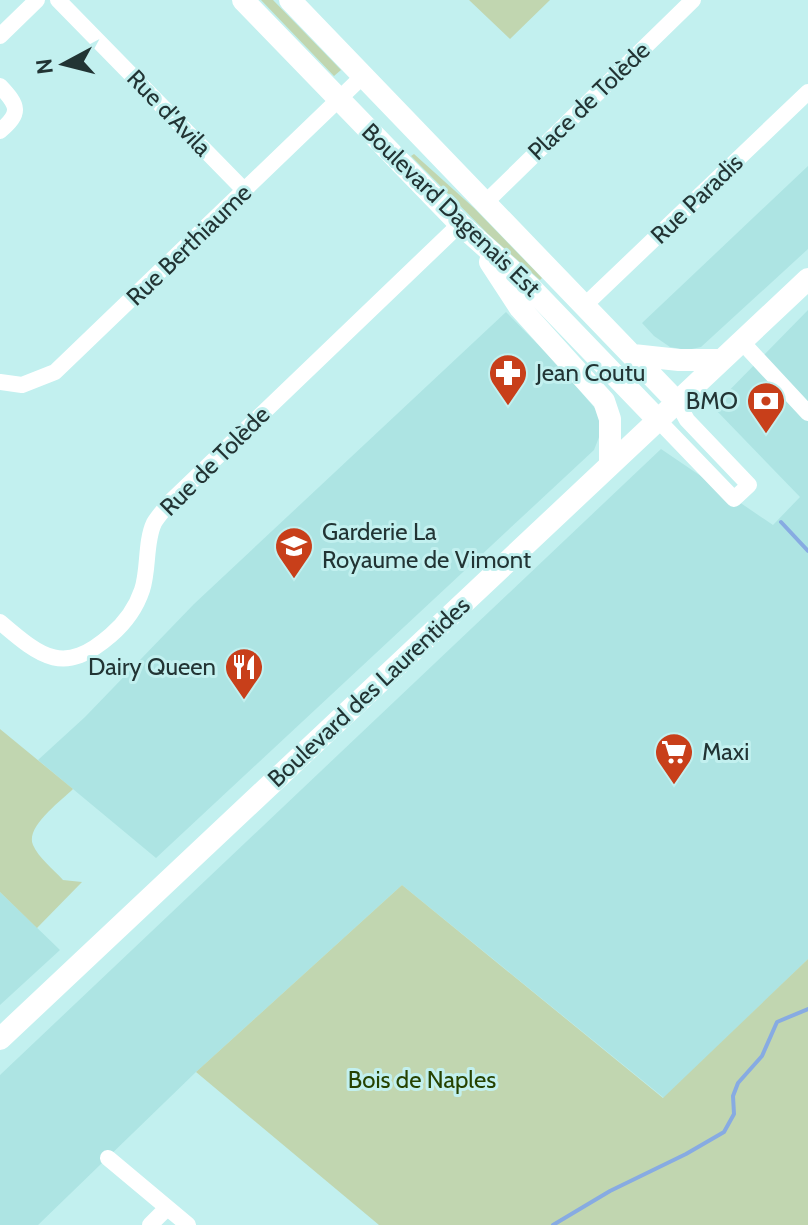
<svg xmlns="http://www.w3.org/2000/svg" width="808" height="1225" viewBox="0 0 808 1225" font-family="Cabin,sans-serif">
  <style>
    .built { fill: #ade4e3 }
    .green { fill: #c1d6b0 }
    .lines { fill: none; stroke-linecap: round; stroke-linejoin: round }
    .stream { stroke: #87abe2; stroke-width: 4 }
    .street { stroke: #fff; stroke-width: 16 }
    .secondary { stroke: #fff; stroke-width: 22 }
    .labels { text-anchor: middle; stroke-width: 6; stroke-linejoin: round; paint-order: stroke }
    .street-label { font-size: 24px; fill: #223434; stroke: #c2f0ef }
    .poi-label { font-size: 24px; fill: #223434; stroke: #c2f0ef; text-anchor: start }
    .park-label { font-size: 24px; fill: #264200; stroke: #c2f0ef }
  </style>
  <rect width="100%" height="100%" fill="#c2f0ef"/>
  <path class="built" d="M 808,166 L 808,249 L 701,347 L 687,350 L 670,347 L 654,336 L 642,323 Z
    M 808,310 L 808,959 L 664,1098 L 402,885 L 196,1072 L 38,1225 L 0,1225 L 0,1075 L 661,449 L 773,525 L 800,497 L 713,407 Z
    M 506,312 L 557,364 L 599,413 L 601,432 L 594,450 L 156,858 L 38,760 L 85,717 L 194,604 Z
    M 0,892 L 60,950 L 0,1005 Z"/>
  <path class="green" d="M 261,0 L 273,0 L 341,70 L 334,76 Z
    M 469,0 L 550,0 L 510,39 Z
    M 414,154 L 474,208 L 542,278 L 540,280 L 488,234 L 411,156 Z
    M 0,729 L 73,789 C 61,801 25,827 33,845 C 38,857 54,870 63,880 L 82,882 L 37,928 L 0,892 Z
    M 402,885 L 663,1098 L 808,959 L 808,1225 L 379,1225 L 196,1072 Z"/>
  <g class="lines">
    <path class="stream" d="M 781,522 L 808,551
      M 553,1225 L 610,1191 L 686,1154 L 724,1132 L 734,1114 L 733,1096 L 738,1083 L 762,1056 L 777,1022 L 808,1009"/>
    <path class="street" d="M 58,0 L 245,191
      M 0,36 L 37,0
      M 0,86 C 19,106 21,113 0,131
      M 486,202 L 693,0
      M 585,305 L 808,92
      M 742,342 L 808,413
      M 0,382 L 22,385 L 55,372 L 364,75
      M 658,420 L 734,499 L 749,485 L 687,420 L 677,402
      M 0,622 C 42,658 64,676 111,635 C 126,622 136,608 142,590 C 149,569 145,542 154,523 C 158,516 165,509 169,503 L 460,224
      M 108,1158 L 188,1225
      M 150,1225 L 167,1208"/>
    <path class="secondary" d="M 243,0 L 460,224 L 529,286 L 658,420
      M 290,0 L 677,402
      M 490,262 L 520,308 L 604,401 L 610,419 L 610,465
      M 633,355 L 679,360 L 722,360
      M 0,1039 L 808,279"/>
  </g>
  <defs>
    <symbol id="pharmacy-pin" viewBox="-11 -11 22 30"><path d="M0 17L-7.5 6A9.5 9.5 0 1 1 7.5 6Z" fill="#c83f1a" stroke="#c2f0ef"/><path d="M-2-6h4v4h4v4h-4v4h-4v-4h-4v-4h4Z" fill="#fff"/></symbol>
    <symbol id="bank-pin" viewBox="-11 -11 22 30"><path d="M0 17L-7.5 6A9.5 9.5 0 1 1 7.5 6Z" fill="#c83f1a" stroke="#c2f0ef"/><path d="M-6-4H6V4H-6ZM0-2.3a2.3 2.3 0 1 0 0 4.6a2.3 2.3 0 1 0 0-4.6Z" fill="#fff"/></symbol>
    <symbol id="school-pin" viewBox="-11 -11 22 30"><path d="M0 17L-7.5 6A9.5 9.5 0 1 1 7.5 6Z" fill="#c83f1a" stroke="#c2f0ef"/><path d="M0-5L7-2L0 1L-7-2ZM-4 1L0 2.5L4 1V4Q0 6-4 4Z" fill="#fff"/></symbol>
    <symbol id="restaurant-pin" viewBox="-11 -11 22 30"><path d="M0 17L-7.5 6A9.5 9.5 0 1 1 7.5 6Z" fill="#c83f1a" stroke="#c2f0ef"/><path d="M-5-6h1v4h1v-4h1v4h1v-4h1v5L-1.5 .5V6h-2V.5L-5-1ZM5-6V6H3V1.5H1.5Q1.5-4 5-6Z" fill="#fff"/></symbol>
    <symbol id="supermarket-pin" viewBox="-11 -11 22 30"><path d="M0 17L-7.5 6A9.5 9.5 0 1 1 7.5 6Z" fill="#c83f1a" stroke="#c2f0ef"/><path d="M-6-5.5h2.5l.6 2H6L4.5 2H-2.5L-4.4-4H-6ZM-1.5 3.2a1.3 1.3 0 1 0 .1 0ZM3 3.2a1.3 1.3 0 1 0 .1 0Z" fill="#fff"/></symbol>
  </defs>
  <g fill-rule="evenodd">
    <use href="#pharmacy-pin" x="486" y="351" width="44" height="60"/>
    <use href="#bank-pin" x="744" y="379" width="44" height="60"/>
    <use href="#school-pin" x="272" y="524" width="44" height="60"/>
    <use href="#restaurant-pin" x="222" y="645" width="44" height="60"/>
    <use href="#supermarket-pin" x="652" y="730" width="44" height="60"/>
  </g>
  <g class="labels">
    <g class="street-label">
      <text transform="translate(589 101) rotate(-44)" y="8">Place de Tolède</text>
      <text transform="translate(169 113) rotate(46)" y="8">Rue d'Avila</text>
      <text transform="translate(697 199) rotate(-44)" y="8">Rue Paradis</text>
      <text transform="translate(451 210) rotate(44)" y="8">Boulevard Dagenais Est</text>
      <text transform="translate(189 245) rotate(-44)" y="8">Rue Berthiaume</text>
      <text transform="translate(215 461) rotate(-45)" y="8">Rue de Tolède</text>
      <text transform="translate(369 692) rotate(-43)" y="8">Boulevard des Laurentides</text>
    </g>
    <g class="poi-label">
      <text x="536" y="381">Jean Coutu</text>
      <text x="738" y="409" text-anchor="end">BMO</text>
      <text x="322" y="540">Garderie La<tspan x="322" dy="28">Royaume de Vimont</tspan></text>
      <text x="216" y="675" text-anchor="end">Dairy Queen</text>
      <text x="702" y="760">Maxi</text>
    </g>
    <g class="park-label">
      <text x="422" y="1088">Bois de Naples</text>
    </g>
  </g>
  <g transform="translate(64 64) rotate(263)" stroke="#c2f0ef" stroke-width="6" paint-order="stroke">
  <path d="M0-6L14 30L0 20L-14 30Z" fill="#223434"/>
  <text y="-12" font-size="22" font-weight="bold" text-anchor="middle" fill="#223434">N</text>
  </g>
</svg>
